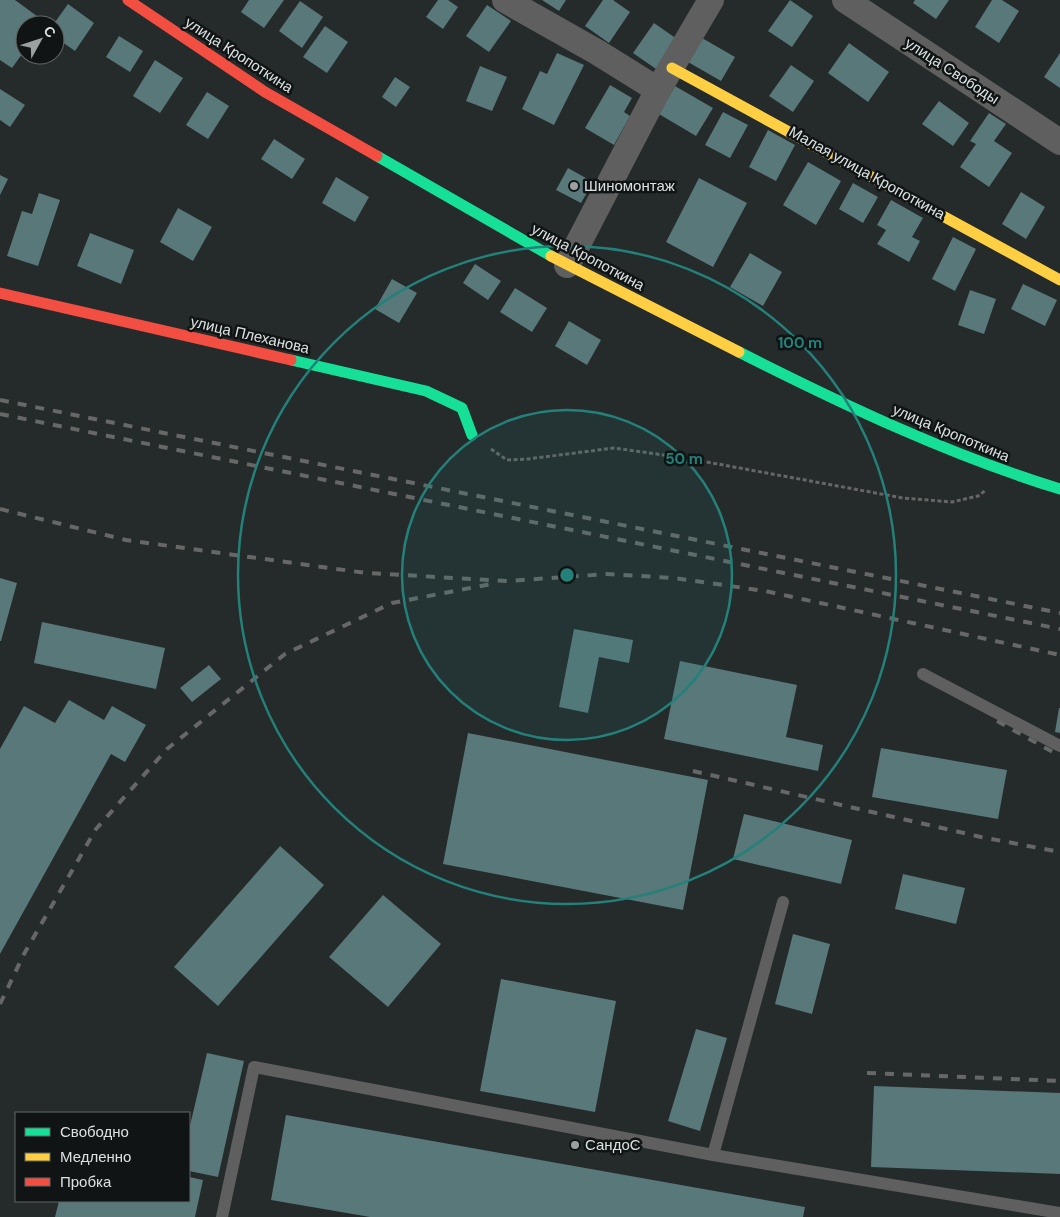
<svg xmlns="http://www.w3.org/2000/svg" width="1060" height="1217" viewBox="0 0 1060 1217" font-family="'DM Sans',sans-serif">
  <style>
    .building { fill: #587879 }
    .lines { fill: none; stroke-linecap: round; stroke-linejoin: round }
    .path { stroke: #666; stroke-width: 3; stroke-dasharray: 4 2.5; stroke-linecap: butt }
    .lane { stroke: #5e5f5e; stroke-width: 12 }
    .street { stroke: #5e5f5e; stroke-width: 26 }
    .fast { stroke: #16e098; stroke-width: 11 }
    .slow { stroke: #ffcf43; stroke-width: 11 }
    .jam { stroke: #f24e42; stroke-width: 11 }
    .rail { stroke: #666868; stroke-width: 4; stroke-dasharray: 9 9; stroke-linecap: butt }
    .ring { fill: none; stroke: #23817a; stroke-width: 2.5 }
    .poi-dot { fill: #9ba1a1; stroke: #101414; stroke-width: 2 }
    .labels { text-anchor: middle; stroke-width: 5; stroke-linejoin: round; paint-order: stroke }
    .street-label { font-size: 15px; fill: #dbe1e1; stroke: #101414 }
    .poi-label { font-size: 15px; fill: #dbe1e1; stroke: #101414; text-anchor: start }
    .centre { fill: #23817a; stroke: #101414; stroke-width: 2.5 }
    .ring-label { font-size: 15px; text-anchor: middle; font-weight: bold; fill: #23817a; stroke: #101414; stroke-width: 5; stroke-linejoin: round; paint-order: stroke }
  </style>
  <rect width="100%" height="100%" fill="#252a2b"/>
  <path class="building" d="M 0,0 L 15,0 L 45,22 L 42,25 L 25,25 L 25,50 L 12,68 L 0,60 Z
    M 249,0 L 284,0 L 264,28 L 241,12 Z
    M 438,0 L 448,0 L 458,7 L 443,29 L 426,17 Z
    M 542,0 L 566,0 L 559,11 Z
    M 603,0 L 613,0 L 630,12 L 609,43 L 585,26 Z
    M 790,0 L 813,16 L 792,47 L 768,31 Z
    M 915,0 L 949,0 L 936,19 L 913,3 Z
    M 992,0 L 1002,0 L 1019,11 L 999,43 L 975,27 Z
    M 300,1 L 323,17 L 302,48 L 279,31 Z
    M 68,4 L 94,23 L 75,51 L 55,37 L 55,25 L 53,25 Z
    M 487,5 L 511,21 L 489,52 L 466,36 Z
    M 654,23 L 677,39 L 656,69 L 633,53 Z
    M 325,26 L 348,42 L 327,73 L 303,57 Z
    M 119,36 L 143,51 L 130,72 L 106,57 Z
    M 702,38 L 735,57 L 721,81 L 688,62 Z
    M 849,43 L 889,72 L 868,102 L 828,73 Z
    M 557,53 L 584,65 L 554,125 L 522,109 L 540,71 L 547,74 Z
    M 1060,53 L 1060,88 L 1044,77 Z
    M 155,60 L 183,78 L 160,113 L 133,96 Z
    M 791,65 L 814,81 L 793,112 L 769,96 Z
    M 480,66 L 507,77 L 492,111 L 466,101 Z
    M 395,77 L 410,87 L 396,107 L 382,97 Z
    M 610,85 L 632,98 L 624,112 L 630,116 L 614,145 L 585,128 Z
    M 675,86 L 713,108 L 696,136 L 659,114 Z
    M 0,89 L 25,105 L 10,127 L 0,120 Z
    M 207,92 L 229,106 L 208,139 L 186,125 Z
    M 939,101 L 969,123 L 953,146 L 922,124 Z
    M 723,112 L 748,125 L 730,158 L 705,145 Z
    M 989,113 L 1006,124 L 994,141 L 1012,153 L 989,187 L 960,167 L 976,144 L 970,141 Z
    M 768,130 L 795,145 L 776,181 L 749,167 Z
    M 274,139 L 305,159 L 292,179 L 261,159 Z
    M 808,162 L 841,181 L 816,225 L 783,205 Z
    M 568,168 L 593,182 L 581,203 L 556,190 Z
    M 0,175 L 8,179 L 0,195 Z
    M 336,177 L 369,197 L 355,222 L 322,203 Z
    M 699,178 L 747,203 L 713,267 L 666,242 Z
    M 853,183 L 878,197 L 863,223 L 839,209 Z
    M 1021,192 L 1045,207 L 1026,239 L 1002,224 Z
    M 39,193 L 60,200 L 38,266 L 7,256 L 22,211 L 32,214 Z
    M 891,200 L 923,218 L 912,237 L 920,241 L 909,262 L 877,244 L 886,230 L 877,225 Z
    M 178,208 L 212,227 L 193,261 L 160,242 Z
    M 90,233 L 134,250 L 121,284 L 77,266 Z
    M 953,237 L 976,249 L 955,291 L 932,279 Z
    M 750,253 L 782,272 L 763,306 L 730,287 Z
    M 475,264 L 501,281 L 488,300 L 463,283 Z
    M 392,279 L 417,293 L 399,323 L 375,309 Z
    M 1023,284 L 1057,300 L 1045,326 L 1011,309 Z
    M 515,288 L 547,308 L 532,332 L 500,312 Z
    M 970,290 L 996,299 L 984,334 L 958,325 Z
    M 569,321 L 601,340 L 587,365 L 555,346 Z
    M 0,578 L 17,583 L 1,641 L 0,641 Z
    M 42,622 L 165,648 L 156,689 L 34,663 Z
    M 574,629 L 633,640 L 629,663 L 599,657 L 588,713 L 559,707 Z
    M 680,661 L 797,685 L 786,737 L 823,745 L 818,771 L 664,739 Z
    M 209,665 L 221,679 L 192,702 L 180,688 Z
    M 69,700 L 104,720 L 112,706 L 146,725 L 125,762 L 111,754 L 0,954 L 0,749 L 24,706 L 55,723 Z
    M 1059,708 L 1060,708 L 1060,733 L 1055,732 Z
    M 468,733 L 708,780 L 683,910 L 443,864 Z
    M 881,748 L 1007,770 L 998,819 L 872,797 Z
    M 744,814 L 852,840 L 841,884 L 733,859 Z
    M 280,846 L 324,885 L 218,1006 L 174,967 Z
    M 903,874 L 965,888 L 956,924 L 895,909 Z
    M 383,895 L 441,944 L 388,1007 L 329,957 Z
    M 793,934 L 830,944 L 812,1014 L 775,1004 Z
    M 501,979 L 616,1001 L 595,1112 L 480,1091 Z
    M 696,1029 L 727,1038 L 700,1131 L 668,1121 Z
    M 207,1053 L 244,1061 L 218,1177 L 189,1171 L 189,1130 Z
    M 874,1086 L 1060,1093 L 1060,1174 L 871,1167 Z
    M 286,1115 L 805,1207 L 803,1217 L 370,1217 L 271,1200 Z
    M 189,1177 L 203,1180 L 195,1217 L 55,1217 L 59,1201 L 189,1201 Z"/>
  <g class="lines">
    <path class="path" d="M 491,449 L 507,460 L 528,459 L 614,448 L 685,458 L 903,498 L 952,502 L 978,496 L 986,490"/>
    <path class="lane" d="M 923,674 L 1060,746
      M 713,1155 L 783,902
      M 222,1217 L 254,1067 L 713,1155 L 1060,1213"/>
    <path class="street" d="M 505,0 L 597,52 L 658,90
      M 845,0 L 1060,142
      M 567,265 L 658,90 L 711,0"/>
    <path class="fast" d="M 377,156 L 551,256
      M 739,352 C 842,404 949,455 1060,489
      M 291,360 L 426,391 L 462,408 L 472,435"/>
    <path class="slow" d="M 672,68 L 1060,280
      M 551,256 L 739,352"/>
    <path class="jam" d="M 128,0 L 265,92 L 377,156
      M 0,293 L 291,360"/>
    <path class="rail" d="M 0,400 L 1060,613
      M 0,414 L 1060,629
      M 0,509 L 126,540 L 366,573 L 508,581 L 607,574 L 674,578 L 765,591 L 1060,655
      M 997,721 L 1060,756
      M 693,771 L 981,837 L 1060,852
      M 0,1004 L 24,954 L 96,829 L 167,749 L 285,654 L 392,603 L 491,584
      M 867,1073 L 1060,1081"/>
  </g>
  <circle cx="567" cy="575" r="165" fill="#23817a" fill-opacity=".12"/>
  <g class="ring">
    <circle cx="567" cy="575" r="165"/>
    <circle cx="567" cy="575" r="329"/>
  </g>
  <g class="poi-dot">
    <circle cx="574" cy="186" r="5"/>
    <circle cx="575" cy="1145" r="5"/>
  </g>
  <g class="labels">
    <g class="street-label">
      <text transform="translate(239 55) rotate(33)" y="5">улица Кропоткина</text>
      <text transform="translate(952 71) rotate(33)" y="5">улица Свободы</text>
      <text transform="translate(867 173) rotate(29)" y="5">Малая улица Кропоткина</text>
      <text transform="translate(588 257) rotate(28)" y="5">улица Кропоткина</text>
      <text transform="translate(250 335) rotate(13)" y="5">улица Плеханова</text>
      <text transform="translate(951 433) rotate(23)" y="5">улица Кропоткина</text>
    </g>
    <g class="poi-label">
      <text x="584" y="191">Шиномонтаж</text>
      <text x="585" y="1150">СандоС</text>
    </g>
  </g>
  <circle cx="567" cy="575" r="8" class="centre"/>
  <g class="ring-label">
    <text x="800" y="348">100 m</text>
    <text x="684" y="464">50 m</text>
  </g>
  <rect x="15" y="1112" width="175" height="90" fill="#101414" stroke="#616666"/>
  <rect x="25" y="1128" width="25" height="8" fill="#16e098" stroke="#616666"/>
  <text x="60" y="1137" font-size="15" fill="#dbe1e1">Свободно</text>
  <rect x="25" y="1153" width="25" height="8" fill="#ffcf43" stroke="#616666"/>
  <text x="60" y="1162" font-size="15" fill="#dbe1e1">Медленно</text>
  <rect x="25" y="1178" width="25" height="8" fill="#f24e42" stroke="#616666"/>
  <text x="60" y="1187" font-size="15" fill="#dbe1e1">Пробка</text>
  <g transform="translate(40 40) rotate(50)"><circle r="24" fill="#101414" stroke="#616666"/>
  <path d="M0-4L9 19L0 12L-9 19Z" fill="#9ba1a1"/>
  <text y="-8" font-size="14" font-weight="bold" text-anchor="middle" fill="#dbe1e1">С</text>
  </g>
</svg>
